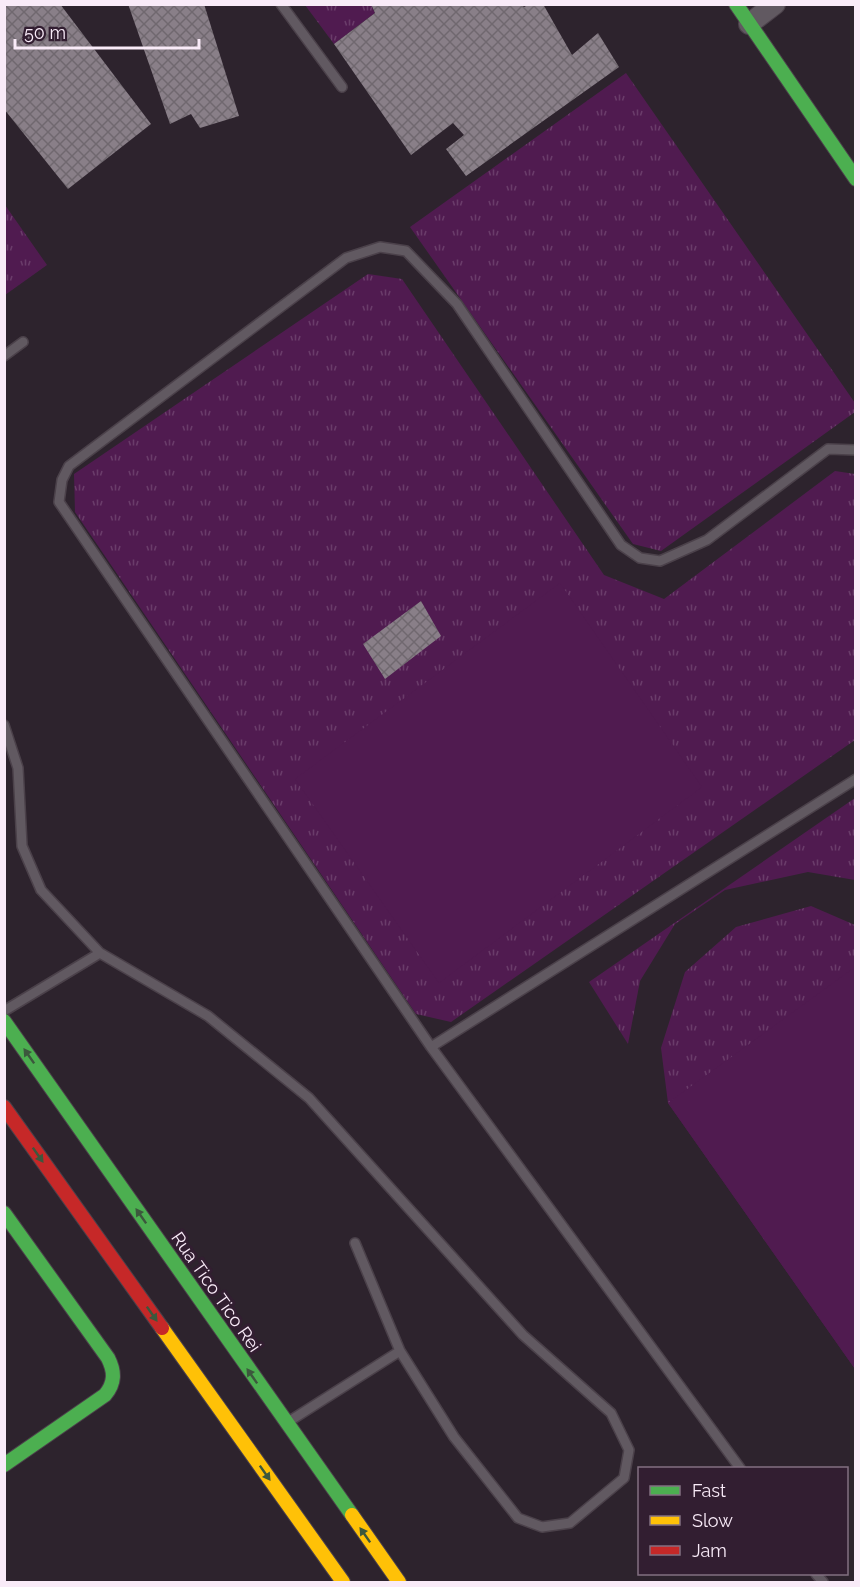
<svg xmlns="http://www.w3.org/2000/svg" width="860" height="1587" viewBox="0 0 860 1587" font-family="Raleway,sans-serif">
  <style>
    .grass { fill: url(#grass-tufts) }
    .park { fill: #501b50 }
    .building { fill: url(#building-cross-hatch) }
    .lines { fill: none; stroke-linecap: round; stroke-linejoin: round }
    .lane-casing { stroke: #4b414a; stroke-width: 12 }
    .street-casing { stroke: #4b414a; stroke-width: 22 }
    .fast-casing { stroke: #4b414a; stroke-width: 16 }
    .slow-casing { stroke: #4b414a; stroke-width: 16 }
    .jam-casing { stroke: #4b414a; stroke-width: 16 }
    .lane { stroke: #615961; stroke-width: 9 }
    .street { stroke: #615961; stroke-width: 20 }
    .fast { stroke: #4caf50; stroke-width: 14 }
    .slow { stroke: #ffc107; stroke-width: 14 }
    .jam { stroke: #c62828; stroke-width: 14 }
    .oneway { fill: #3c583d }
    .labels { text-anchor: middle; stroke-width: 6; stroke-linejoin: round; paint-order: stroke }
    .street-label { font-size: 18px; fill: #f9ebf8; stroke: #321e31 }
  </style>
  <defs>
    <pattern id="grass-tufts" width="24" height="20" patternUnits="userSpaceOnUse" patternTransform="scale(1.5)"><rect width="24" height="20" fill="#501b50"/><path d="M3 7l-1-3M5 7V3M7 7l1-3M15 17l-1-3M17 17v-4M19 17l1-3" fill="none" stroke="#6a3c6a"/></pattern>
    <pattern id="building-cross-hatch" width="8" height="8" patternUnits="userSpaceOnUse" patternTransform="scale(1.5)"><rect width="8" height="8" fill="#897f88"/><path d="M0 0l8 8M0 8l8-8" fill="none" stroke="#70686f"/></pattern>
  </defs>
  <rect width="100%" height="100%" fill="#2d232d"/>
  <path class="grass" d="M 305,5 L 371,5 L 375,13 L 334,44 Z
    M 626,73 L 855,403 L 855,412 L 661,551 L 633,544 L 410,227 Z
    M 5,205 L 47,265 L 5,295 L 4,295 Z
    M 368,274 L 402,279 L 604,575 L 664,599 L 835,471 L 855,474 L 855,740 L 451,1022 L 416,1014 L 75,512 L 74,474 Z
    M 855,798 L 855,880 L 808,872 L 725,890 L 675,924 L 640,981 L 628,1044 L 589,982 Z
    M 811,906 L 855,925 L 855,1369 L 668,1103 L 661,1048 L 685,972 L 736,927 Z"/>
  <path class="park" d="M 560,583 L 702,787 L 439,983 L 295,779 Z
    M 855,967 L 855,1369 L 668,1103 Z"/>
  <path class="building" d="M 4,4 L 60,4 L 151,124 L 68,189 L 4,109 Z
    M 128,4 L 204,4 L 239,116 L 200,128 L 191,114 L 170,124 Z
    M 371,4 L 521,4 L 524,7 L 530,4 L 543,4 L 572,55 L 598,33 L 619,67 L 466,176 L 446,149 L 464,135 L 453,123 L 411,155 L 334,44 L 375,13 Z
    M 421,601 L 441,636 L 385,679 L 363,644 Z"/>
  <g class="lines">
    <defs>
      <path id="lane" d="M 281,4 L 342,87
        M 4,356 L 23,342
        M 4,725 L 18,768 L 22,846 L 41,890 L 100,953 L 208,1016 L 309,1098 L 523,1335 L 611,1413 L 629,1450 L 624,1478 L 570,1523 L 542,1527 L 518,1518 L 454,1437 L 400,1351 L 355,1243
        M 4,1011 L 100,953
        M 431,1047 L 856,779
        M 288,1422 L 400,1351
        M 740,1468 L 431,1047 L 59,502 L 62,480 L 69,466 L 346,258 L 380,247 L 406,251 L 457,304 L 621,545 L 640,558 L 660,561 L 707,540 L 828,449 L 856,450
        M 816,1574 L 823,1582"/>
      <path id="street" d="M 749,24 L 775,4"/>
      <path id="fast" d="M 736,4 L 856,179
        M 4,1021 L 352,1515
        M 4,1213 L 108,1358 C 115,1372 115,1383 105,1395 L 4,1465"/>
      <path id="slow" d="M 162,1328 L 343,1582
        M 352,1515 L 399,1582"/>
      <path id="jam" d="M 4,1107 L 162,1328"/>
    </defs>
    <use href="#lane" class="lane-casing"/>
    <use href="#street" class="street-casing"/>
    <use href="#fast" class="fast-casing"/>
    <use href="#slow" class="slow-casing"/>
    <use href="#jam" class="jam-casing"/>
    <use href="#lane" class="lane"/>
    <use href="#street" class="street"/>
    <use href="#fast" class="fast"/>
    <use href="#slow" class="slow"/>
    <use href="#jam" class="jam"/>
  </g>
  <defs><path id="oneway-solid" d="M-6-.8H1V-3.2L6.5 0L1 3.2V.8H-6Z" transform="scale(1.5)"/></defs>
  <g class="oneway">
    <use href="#oneway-solid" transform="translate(29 1056) rotate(-125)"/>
    <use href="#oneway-solid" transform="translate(38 1155) rotate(55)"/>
    <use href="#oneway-solid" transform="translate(141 1216) rotate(-125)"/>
    <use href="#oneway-solid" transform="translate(152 1314) rotate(55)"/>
    <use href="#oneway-solid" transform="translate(252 1376) rotate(-125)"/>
    <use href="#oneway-solid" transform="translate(265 1473) rotate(55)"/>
    <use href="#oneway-solid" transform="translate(365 1535) rotate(-125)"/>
  </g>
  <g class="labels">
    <g class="street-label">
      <text transform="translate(216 1292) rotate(55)" y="6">Rua Tico Tico Rei</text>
    </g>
  </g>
  <rect width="860" height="1587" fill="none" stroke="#f9ebf8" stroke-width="12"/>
  <rect x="638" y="1467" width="210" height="108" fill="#321e31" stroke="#827081" stroke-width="1.5"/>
  <rect x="650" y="1486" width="30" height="9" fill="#4caf50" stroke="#827081" stroke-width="1.5"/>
  <text x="692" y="1497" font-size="18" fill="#f9ebf8">Fast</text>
  <rect x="650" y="1516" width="30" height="9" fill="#ffc107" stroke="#827081" stroke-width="1.5"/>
  <text x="692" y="1527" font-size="18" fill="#f9ebf8">Slow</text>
  <rect x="650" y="1546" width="30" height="9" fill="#c62828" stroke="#827081" stroke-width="1.5"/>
  <text x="692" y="1557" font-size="18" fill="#f9ebf8">Jam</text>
  <path d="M15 39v9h184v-9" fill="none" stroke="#f9ebf8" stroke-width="3"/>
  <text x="24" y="39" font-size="18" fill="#f9ebf8" stroke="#321e31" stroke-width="4.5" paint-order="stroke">50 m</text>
</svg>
